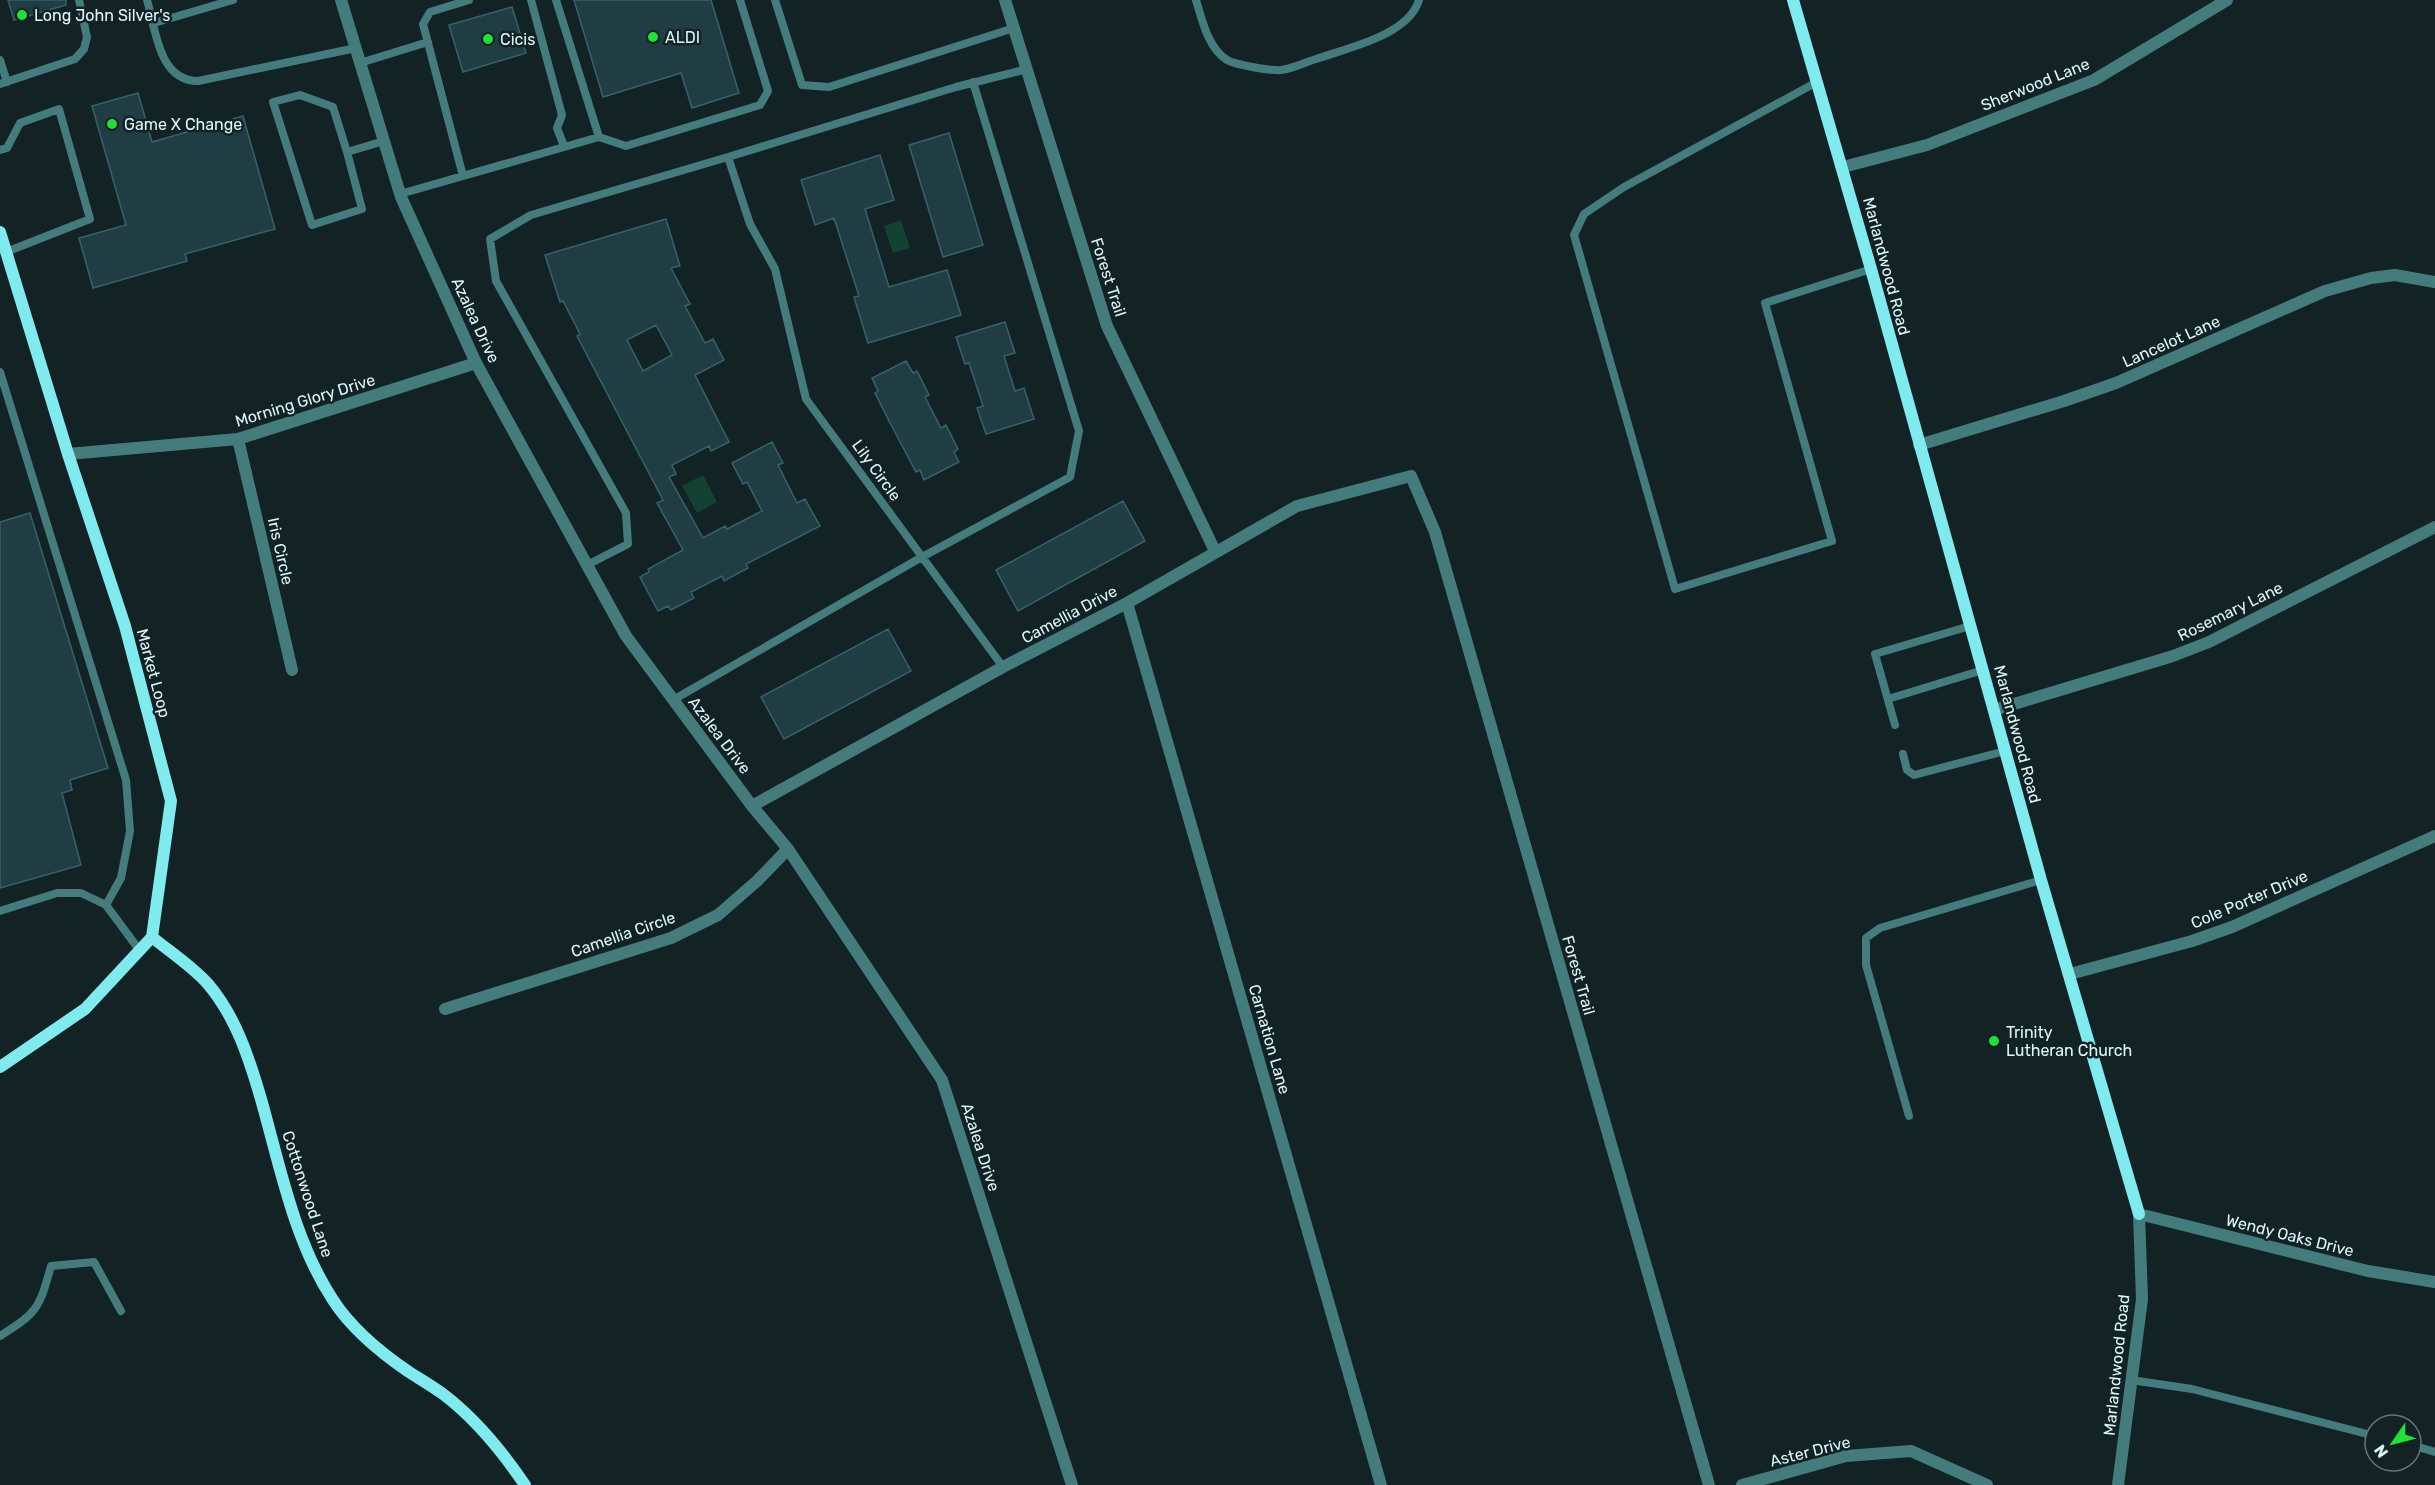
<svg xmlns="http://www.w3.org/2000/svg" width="2435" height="1485" viewBox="0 0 2435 1485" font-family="Rubik,sans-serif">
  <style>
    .water { fill: #144232 }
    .building { fill: #213d44; stroke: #36626d; stroke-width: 1.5; fill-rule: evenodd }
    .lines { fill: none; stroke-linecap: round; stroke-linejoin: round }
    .lane { stroke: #447c7e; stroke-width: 8 }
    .street { stroke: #447c7e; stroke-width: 12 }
    .secondary { stroke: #7febee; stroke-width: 12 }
    .poi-dot { fill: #21e134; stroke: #132225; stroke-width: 2 }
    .labels { text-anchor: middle; stroke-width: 5; stroke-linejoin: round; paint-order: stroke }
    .poi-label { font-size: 16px; fill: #dcf7fa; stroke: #132225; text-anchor: start }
    .street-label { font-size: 16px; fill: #dcf7fa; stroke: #132225 }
  </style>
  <rect width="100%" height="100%" fill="#132225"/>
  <path class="water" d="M 901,220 L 910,248 L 893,253 L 884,226 Z
    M 703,475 L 717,502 L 697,513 L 682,486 Z"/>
  <path class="building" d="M 8,0 L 66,0 L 66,5 L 14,20 Z
    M 574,0 L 711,0 L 739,93 L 692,108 L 681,73 L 603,97 Z
    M 512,7 L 526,53 L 463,72 L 449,25 Z
    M 138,93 L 152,142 L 243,116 L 275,229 L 185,254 L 187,261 L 93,288 L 79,238 L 126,225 L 92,106 Z
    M 949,133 L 983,245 L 943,257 L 909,145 Z
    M 880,155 L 894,200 L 865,209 L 889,287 L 947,270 L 961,315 L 868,343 L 854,297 L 859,296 L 834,218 L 815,225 L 801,180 Z
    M 666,219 L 680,266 L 671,268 L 690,304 L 685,306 L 705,343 L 713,339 L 724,360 L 695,375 L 729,442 L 711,451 L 709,446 L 672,465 L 676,474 L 669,477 L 703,538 L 725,526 L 727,529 L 762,511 L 747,482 L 743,484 L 732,463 L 772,442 L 783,463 L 778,465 L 797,503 L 805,499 L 820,526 L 746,564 L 748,568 L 724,581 L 722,576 L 691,592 L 694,598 L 671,610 L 668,606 L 658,611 L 640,577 L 649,572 L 648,569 L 683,550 L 657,503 L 663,500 L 577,336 L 580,334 L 563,301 L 560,302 L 545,255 ZM 656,325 L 672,355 L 643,371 L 627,340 Z
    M 1005,322 L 1015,353 L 1004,356 L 1015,391 L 1024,388 L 1034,419 L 986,434 L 977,408 L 983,406 L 969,363 L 965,364 L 956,337 Z
    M 906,361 L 913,373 L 917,371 L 929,395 L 925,397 L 941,428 L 946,425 L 958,449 L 954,452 L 959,462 L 924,480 L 920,470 L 916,472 L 889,421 L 875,393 L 878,391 L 872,378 Z
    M 1123,501 L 1145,541 L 1018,611 L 996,570 Z
    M 30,513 L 108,768 L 70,780 L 72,790 L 62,793 L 81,865 L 0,888 L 0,522 Z
    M 888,629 L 911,671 L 784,739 L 761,697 Z"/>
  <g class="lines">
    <path class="lane" d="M 147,0 C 156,31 159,81 198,81 L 356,48
      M 531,0 L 562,115 L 557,128 L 564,146
      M 556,0 L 599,137
      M 775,0 L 802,85 L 829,87 L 1014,28
      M 1196,0 C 1202,20 1208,48 1227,60 C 1236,65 1271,71 1281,70 C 1293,69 1305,62 1316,59 C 1348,48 1409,35 1419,0
      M 154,23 L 233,0
      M 0,60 L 7,82
      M 360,63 L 428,42
      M 1817,82 L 1624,187 L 1584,214 L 1574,235 L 1675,589 L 1832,541 L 1765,303 L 1871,269
      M 0,84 L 75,59 L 84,49 L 87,37 L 79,0
      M 0,150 L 7,148 L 20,123 L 59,109 L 90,219 L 6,252
      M 347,152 L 362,209 L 312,225 L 273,102 L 300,95 L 333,107 L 347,152 L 384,141
      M 728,157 L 956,87 L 1027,69
      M 463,176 L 423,24 L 430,12 L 469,0
      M 400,194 L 599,137 L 626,146 L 760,105 L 768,91 L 740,0
      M 0,372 L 126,780 L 130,831 L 121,878 L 106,905
      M 587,565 L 628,544 L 626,513 L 496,281 L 490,239 L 531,215 L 728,157 L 750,224 L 775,269 L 806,399 L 1003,667
      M 1888,699 L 1983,670
      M 673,700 L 922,557 L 1070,477 L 1079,431 L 973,82
      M 1895,725 L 1875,654 L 1970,626
      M 1903,754 L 1907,770 L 1914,775 L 2005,751
      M 0,911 L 57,893 L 81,893 L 106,905 L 140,951
      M 1909,1116 L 1866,965 L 1866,938 L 1880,928 L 2041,880
      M 0,1336 C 38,1312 39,1309 51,1266 L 94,1262 L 121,1311
      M 2131,1380 L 2192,1389 L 2375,1436
      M 2411,1445 L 2435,1452"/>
    <path class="street" d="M 341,0 L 401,197 L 476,363 L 626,636 L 752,806 L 788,849 L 942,1080 L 1072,1485
      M 1005,0 L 1107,326 L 1215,551
      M 1843,167 L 1927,145 L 2094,80 L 2227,0
      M 238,439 L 292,670
      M 1919,445 L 2064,401 L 2116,383 L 2325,291 L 2371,278 L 2395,275 L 2435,282
      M 68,454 L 238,439 L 476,363
      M 1127,603 L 1381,1485
      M 1994,710 L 2173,656 L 2209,642 L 2435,527
      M 752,806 L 1003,667 L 1127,603 L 1297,506 L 1411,476 L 1435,532 L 1709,1485
      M 2070,974 L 2192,941 L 2232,927 L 2435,836
      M 445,1009 L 671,938 L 718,915 L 757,881 L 788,849
      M 1742,1485 L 1846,1456 L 1911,1451 L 1987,1485
      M 2118,1485 L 2142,1299 L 2139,1214 L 2368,1271 L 2435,1282"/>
    <path class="secondary" d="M 1793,0 L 1871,269 L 2041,880 L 2139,1214
      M 0,232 L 68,454 L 125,626 L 171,801 L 152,937 L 85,1009 L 0,1067
      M 152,937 C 170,952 192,966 208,984 C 236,1017 249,1058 261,1099 C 280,1166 294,1241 333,1300 C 351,1328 381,1353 409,1372 C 420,1379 432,1386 443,1394 C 476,1419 502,1451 525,1485"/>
  </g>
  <g class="poi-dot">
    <circle cx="22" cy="15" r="6"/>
    <circle cx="653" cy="37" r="6"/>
    <circle cx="488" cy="39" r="6"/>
    <circle cx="112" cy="124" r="6"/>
    <circle cx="1994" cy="1041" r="6"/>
  </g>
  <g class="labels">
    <g class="poi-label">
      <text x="34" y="21">Long John Silver's</text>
      <text x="665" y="43">ALDI</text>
      <text x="500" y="45">Cicis</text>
      <text x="124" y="130">Game X Change</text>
      <text x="2006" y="1038">Trinity<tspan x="2006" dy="18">Lutheran Church</tspan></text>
    </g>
    <g class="street-label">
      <text transform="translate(2035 84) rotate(-22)" y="6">Sherwood Lane</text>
      <text transform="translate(1887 266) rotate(75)" y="6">Marlandwood Road</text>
      <text transform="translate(1109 277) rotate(72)" y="6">Forest Trail</text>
      <text transform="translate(476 320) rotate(65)" y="6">Azalea Drive</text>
      <text transform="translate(2171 341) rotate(-24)" y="6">Lancelot Lane</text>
      <text transform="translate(305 400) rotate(-17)" y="6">Morning Glory Drive</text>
      <text transform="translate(877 470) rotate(54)" y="6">Lily Circle</text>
      <text transform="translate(281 551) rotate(77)" y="6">Iris Circle</text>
      <text transform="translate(2230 611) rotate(-26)" y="6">Rosemary Lane</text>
      <text transform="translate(1069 614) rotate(-28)" y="6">Camellia Drive</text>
      <text transform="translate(154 673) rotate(75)" y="6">Market Loop</text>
      <text transform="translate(2018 734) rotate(75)" y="6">Marlandwood Road</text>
      <text transform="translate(720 735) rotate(53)" y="6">Azalea Drive</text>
      <text transform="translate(2249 899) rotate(-23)" y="6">Cole Porter Drive</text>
      <text transform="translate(623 934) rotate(-19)" y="6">Camellia Circle</text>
      <text transform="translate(1579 975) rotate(74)" y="6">Forest Trail</text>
      <text transform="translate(1270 1039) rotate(74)" y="6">Carnation Lane</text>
      <text transform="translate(981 1147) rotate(72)" y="6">Azalea Drive</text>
      <text transform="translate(308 1194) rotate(72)" y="6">Cottonwood Lane</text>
      <text transform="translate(2290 1235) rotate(14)" y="6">Wendy Oaks Drive</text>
      <text transform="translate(2116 1365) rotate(-84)" y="6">Marlandwood Road</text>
      <text transform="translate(1810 1451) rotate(-14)" y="6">Aster Drive</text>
    </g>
  </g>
  <g transform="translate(2393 1443) rotate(235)"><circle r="28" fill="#132225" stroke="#63777a" stroke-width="1.5"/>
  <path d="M0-4.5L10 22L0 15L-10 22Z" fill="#21e134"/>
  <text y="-9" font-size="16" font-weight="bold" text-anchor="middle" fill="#dcf7fa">N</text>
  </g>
</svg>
